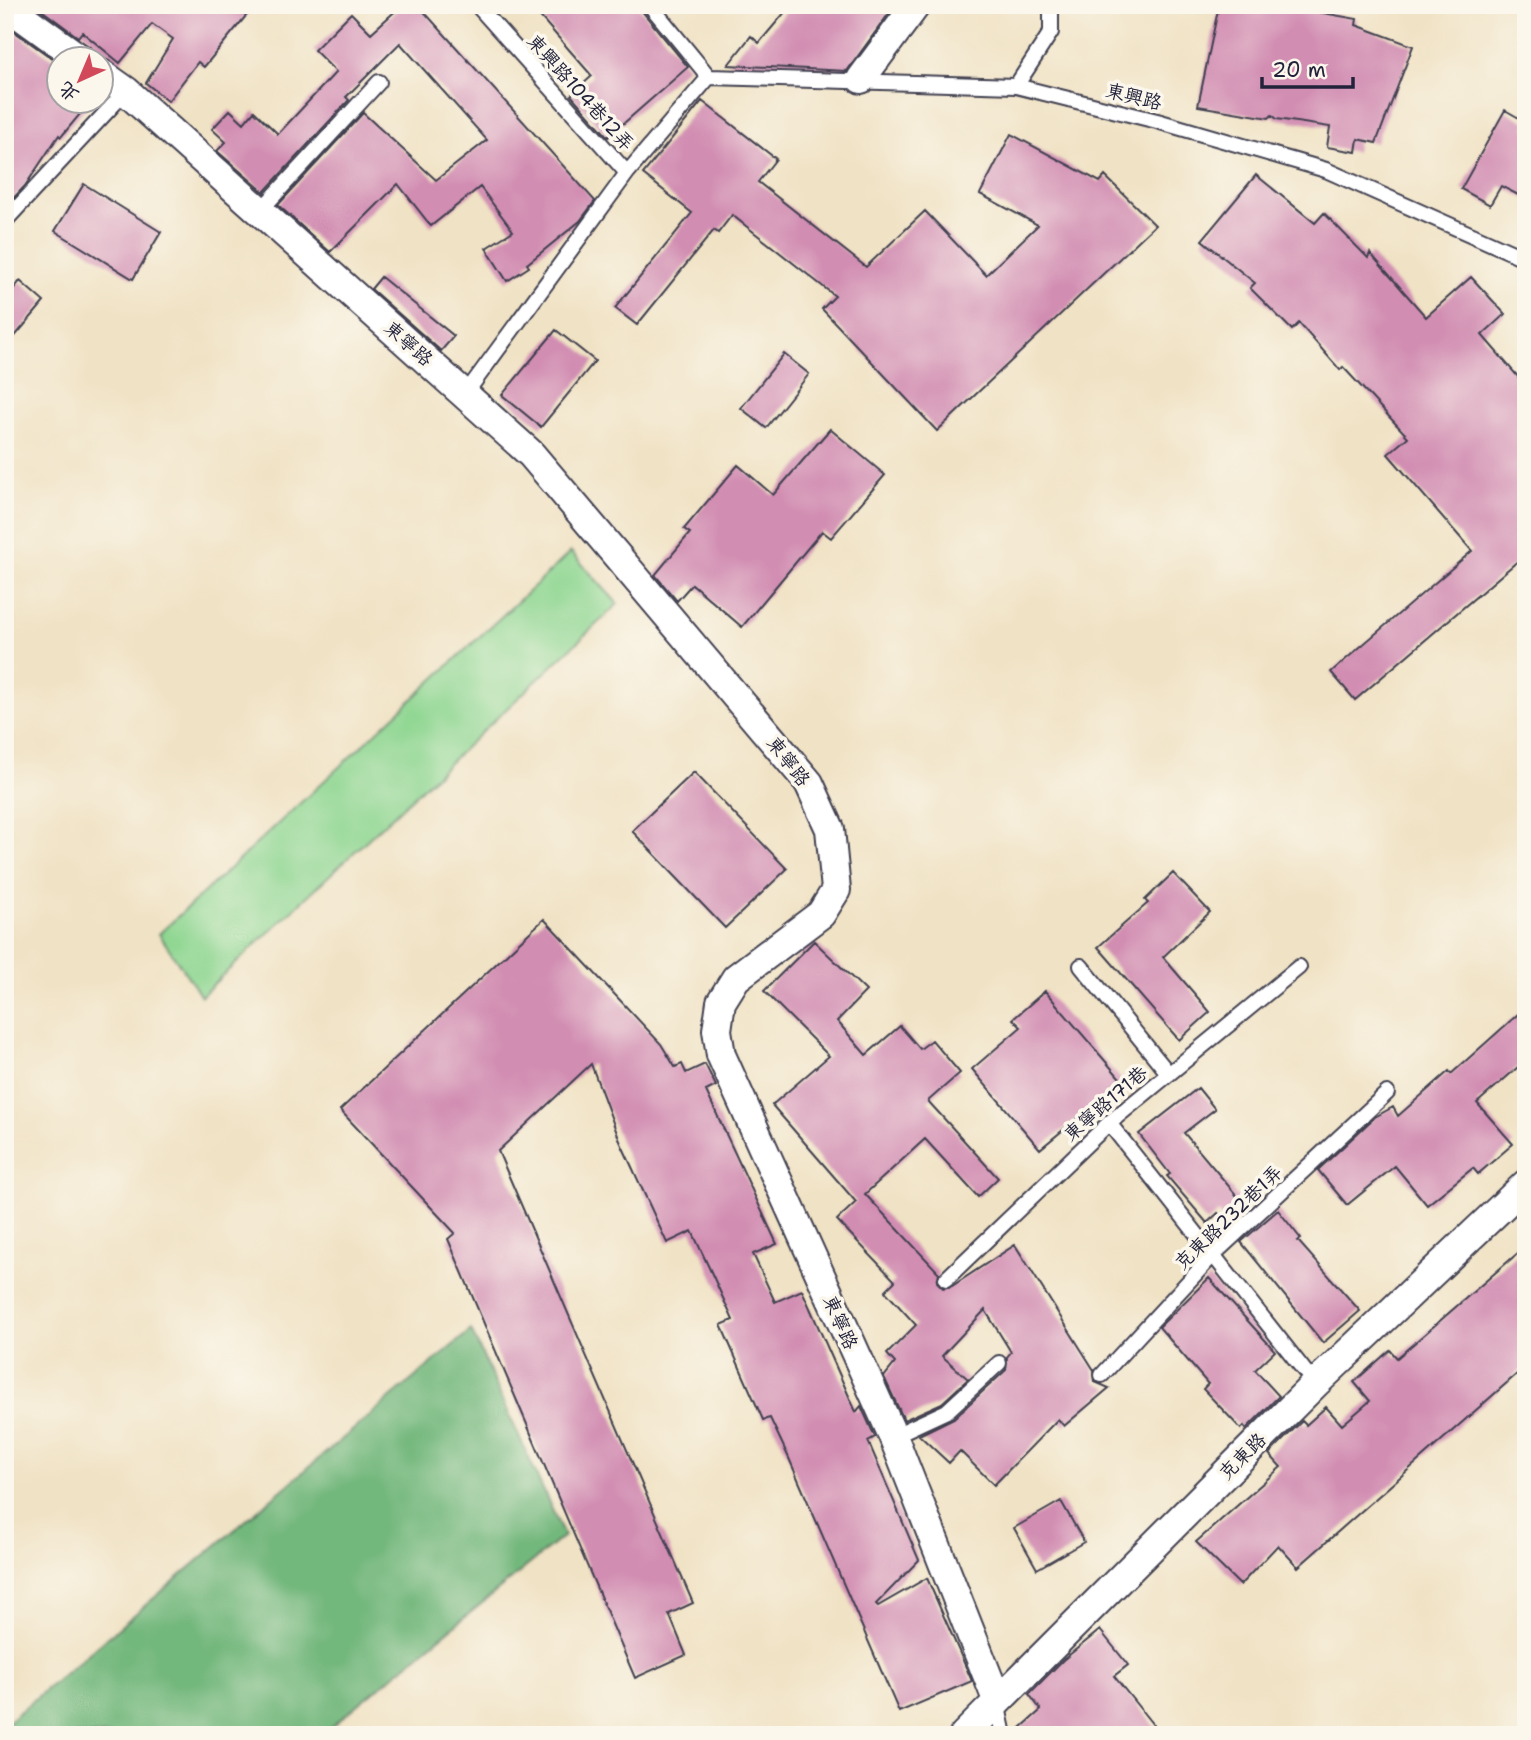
<svg xmlns="http://www.w3.org/2000/svg" width="1531" height="1740" viewBox="0 0 1531 1740" font-family="'Shantell Sans','LXGW WenKai TC',sans-serif">
  <style>
    .green { fill: #8ed691; stroke: #587c66; stroke-width: 2 }
    .forest { fill: #72b77b; stroke: #4a6c5b; stroke-width: 2 }
    .building { fill: #d28eb2 }
    .lines { fill: none; stroke-linecap: round; stroke-linejoin: round }
    .service-casing { stroke: #413f50; stroke-width: 18 }
    .minor-casing { stroke: #413f50; stroke-width: 32 }
    .service { stroke: #fff; stroke-width: 14 }
    .minor { stroke: #fff; stroke-width: 28 }
    .labels { text-anchor: middle; stroke-width: 7; stroke-linejoin: round; paint-order: stroke }
    .street-label { font-size: 19px; fill: #22223b; stroke: #fbf7ec }
  </style>
  <rect width="100%" height="100%" fill="#fbf7ec"/>
  <filter id="ink" filterUnits="userSpaceOnUse"><feTurbulence type="fractalNoise" baseFrequency=".0143" numOctaves="2"/><feDisplacementMap in="SourceGraphic" scale="14" xChannelSelector="R" yChannelSelector="G"/><feConvolveMatrix kernelMatrix="1 2 1 2 8 2 1 2 1" color-interpolation-filters="sRGB"/></filter>
  <filter id="wash" filterUnits="userSpaceOnUse"><feTurbulence type="fractalNoise" baseFrequency=".00686" numOctaves="4" result="noise"/><feDisplacementMap in="SourceGraphic" scale="28" xChannelSelector="R" yChannelSelector="G"/><feGaussianBlur stdDeviation="1.57" result="paint"/><feColorMatrix in="noise" values="0 0 0 0 0 0 0 0 0 0 0 0 0 0 0 0 0 1.4 0 .05"/><feComposite in="paint" operator="in"/></filter>
  <g filter="url(#wash)">
    <rect width="100%" height="100%" fill="#f0e2c4"/>
    <path class="green" d="M 571,552 L 618,604 L 201,996 L 159,934 Z"/>
    <path class="forest" d="M 471,1330 L 564,1536 L 321,1735 L 5,1735 L 5,1724 Z"/>
    <g id="blocks">
      <path class="building" d="M 35,5 L 255,5 L 204,67 L 198,62 L 168,101 L 146,83 L 173,39 L 152,24 L 120,63 L 82,32 L 78,37 Z
        M 402,5 L 418,5 L 595,201 L 580,221 L 527,264 L 529,267 L 507,281 L 486,248 L 513,231 L 480,187 L 431,226 L 398,184 L 330,252 L 278,205 L 363,113 L 436,180 L 487,140 L 400,43 L 346,97 L 349,100 L 264,192 L 217,151 L 226,142 L 212,129 L 230,110 L 244,123 L 254,111 L 278,134 L 336,72 L 314,50 L 351,13 L 371,33 Z
        M 530,5 L 637,5 L 688,67 L 608,137 L 571,95 L 592,76 Z
        M 791,5 L 895,5 L 847,71 L 728,65 L 751,36 L 759,43 Z
        M 1219,5 L 1278,5 L 1357,19 L 1356,25 L 1413,46 L 1376,143 L 1358,139 L 1356,152 L 1327,147 L 1330,127 L 1277,119 L 1272,115 L 1269,118 L 1198,106 Z
        M 5,25 L 60,64 L 60,102 L 90,102 L 61,137 L 59,135 L 25,186 L 5,207 Z
        M 702,101 L 776,159 L 758,182 L 866,267 L 925,211 L 986,275 L 1038,225 L 980,194 L 1011,134 L 1100,182 L 1105,176 L 1155,225 L 937,431 L 822,309 L 835,296 L 732,215 L 718,233 L 714,230 L 637,325 L 615,308 L 692,213 L 643,174 Z
        M 1505,110 L 1526,122 L 1526,199 L 1501,186 L 1490,205 L 1461,189 Z
        M 1256,175 L 1315,223 L 1324,213 L 1368,258 L 1370,253 L 1426,317 L 1471,277 L 1505,314 L 1482,335 L 1526,386 L 1526,554 L 1355,700 L 1331,672 L 1472,551 L 1388,454 L 1408,437 L 1343,367 L 1340,370 L 1299,323 L 1292,330 L 1250,288 L 1255,283 L 1202,240 Z
        M 84,184 L 161,232 L 133,279 L 55,231 Z
        M 381,277 L 454,336 L 441,351 L 371,289 Z
        M 20,281 L 44,302 L 5,348 L 5,299 Z
        M 556,330 L 595,361 L 541,427 L 502,395 Z
        M 784,354 L 809,374 L 766,428 L 741,408 Z
        M 830,429 L 885,475 L 831,538 L 822,531 L 742,627 L 692,584 L 677,601 L 655,575 L 690,533 L 684,529 L 738,465 L 773,495 Z
        M 694,772 L 787,869 L 725,928 L 632,831 Z
        M 1173,873 L 1210,912 L 1163,957 L 1210,1012 L 1179,1040 L 1098,947 L 1148,903 L 1145,900 Z
        M 544,919 L 661,1044 L 675,1067 L 682,1064 L 686,1073 L 705,1064 L 716,1086 L 706,1091 L 777,1244 L 753,1254 L 775,1302 L 802,1290 L 856,1412 L 861,1406 L 875,1437 L 868,1441 L 919,1560 L 876,1604 L 878,1606 L 927,1578 L 972,1681 L 899,1712 L 788,1456 L 770,1418 L 763,1420 L 721,1325 L 733,1320 L 712,1274 L 692,1231 L 667,1243 L 620,1141 L 591,1064 L 498,1151 L 693,1603 L 669,1614 L 686,1655 L 635,1678 L 448,1239 L 455,1233 L 340,1110 Z
        M 814,941 L 866,991 L 837,1021 L 866,1055 L 900,1026 L 920,1049 L 932,1040 L 960,1073 L 928,1101 L 998,1178 L 978,1197 L 925,1139 L 865,1194 L 939,1273 L 937,1282 L 943,1288 L 952,1286 L 1015,1245 L 1094,1370 L 1095,1382 L 1109,1388 L 1064,1426 L 1058,1419 L 994,1485 L 960,1451 L 949,1463 L 919,1435 L 954,1418 L 1006,1370 L 1007,1357 L 1011,1352 L 985,1310 L 942,1356 L 968,1379 L 942,1403 L 904,1420 L 884,1377 L 895,1363 L 887,1354 L 916,1325 L 885,1291 L 895,1281 L 837,1220 L 856,1202 L 772,1105 L 829,1056 L 764,991 Z
        M 1045,991 L 1125,1084 L 1094,1111 L 1091,1107 L 1040,1149 L 972,1069 L 1021,1027 L 1013,1019 Z
        M 1526,1007 L 1526,1060 L 1477,1103 L 1513,1144 L 1478,1174 L 1473,1168 L 1427,1205 L 1395,1166 L 1347,1205 L 1318,1170 L 1375,1117 L 1393,1107 L 1398,1116 L 1449,1071 L 1451,1074 Z
        M 1198,1088 L 1215,1109 L 1184,1133 L 1248,1209 L 1229,1227 L 1218,1213 L 1207,1223 L 1167,1176 L 1170,1174 L 1139,1134 Z
        M 1278,1210 L 1301,1239 L 1298,1241 L 1360,1311 L 1323,1343 L 1241,1242 Z
        M 1526,1246 L 1526,1366 L 1298,1567 L 1278,1545 L 1240,1585 L 1196,1542 L 1281,1467 L 1269,1454 L 1302,1421 L 1306,1425 L 1326,1407 L 1342,1425 L 1370,1401 L 1354,1382 L 1390,1350 L 1397,1358 Z
        M 1209,1278 L 1275,1351 L 1255,1370 L 1279,1396 L 1246,1429 L 1244,1426 L 1241,1429 L 1203,1389 L 1208,1384 L 1159,1327 Z
        M 1061,1501 L 1084,1542 L 1037,1569 L 1014,1528 Z
        M 1100,1630 L 1128,1665 L 1114,1676 L 1161,1735 L 1013,1735 L 1041,1710 L 1029,1694 L 1063,1660 Z"/>
    </g>
  </g>
  <g filter="url(#ink)">
    <use href="#blocks" fill-opacity="0" stroke="#413f50" stroke-width="2"/>
    <g class="lines">
      <defs>
        <path id="service" d="M 477,5 L 627,173
          M 650,5 L 709,77
          M 709,77 L 1016,86 L 1157,121 L 1326,170 L 1526,259
          M 1016,86 L 1051,32 L 1051,5
          M 259,212 L 379,82
          M 5,221 L 126,91
          M 466,393 L 627,173 L 709,77
          M 1081,966 L 1169,1074
          M 1109,1123 L 1315,1384
          M 946,1279 L 1109,1123 L 1299,967
          M 1102,1375 L 1213,1255 L 1387,1093
          M 893,1436 L 947,1411 L 999,1363
          M 997,1702 L 1004,1735"/>
        <path id="minor" d="M 6,5 L 82,60
          M 102,74 L 126,91 L 531,454 L 809,783 L 830,829 L 836,890 L 821,914 L 736,978 L 721,1002 L 717,1030 L 721,1055 L 893,1436 L 997,1700
          M 861,79 L 916,5
          M 964,1735 L 1315,1384 L 1526,1184"/>
      </defs>
      <use href="#service" class="service-casing"/>
      <use href="#minor" class="minor-casing"/>
      <use href="#service" class="service"/>
      <use href="#minor" class="minor"/>
    </g>
  </g>
  <g class="labels">
    <g class="street-label">
      <text transform="translate(581 92) rotate(48)" y="7">東興路104巷12弄</text>
      <text transform="translate(1134 96) rotate(14)" y="7">東興路</text>
      <text transform="translate(409 343) rotate(41)" y="7">東寧路</text>
      <text transform="translate(789 761) rotate(52)" y="7">東寧路</text>
      <text transform="translate(1105 1103) rotate(-41)" y="7">東寧路171巷</text>
      <text transform="translate(1228 1217) rotate(-44)" y="7">克東路232巷1弄</text>
      <text transform="translate(841 1322) rotate(66)" y="7">東寧路</text>
      <text transform="translate(1242 1456) rotate(-45)" y="7">克東路</text>
    </g>
  </g>
  <rect width="1531" height="1740" fill="none" stroke="#fbf7ec" stroke-width="28"/>
  <g transform="translate(80 80) rotate(224)"><circle r="33" fill="#fbf7ec" stroke="#a4a2a5" stroke-width="2"/>
  <path d="M0-5L12 26L0 18L-12 26Z" fill="#d1495b"/>
  <text y="-10" font-size="19" font-weight="bold" text-anchor="middle" fill="#22223b">北</text>
  </g>
  <path d="M1262 77v10h91v-10" fill="none" stroke="#22223b" stroke-width="3.5"/>
  <text x="1272" y="77" font-size="21" fill="#22223b" stroke="#fbf7ec" stroke-width="5" paint-order="stroke">20 m</text>
</svg>
